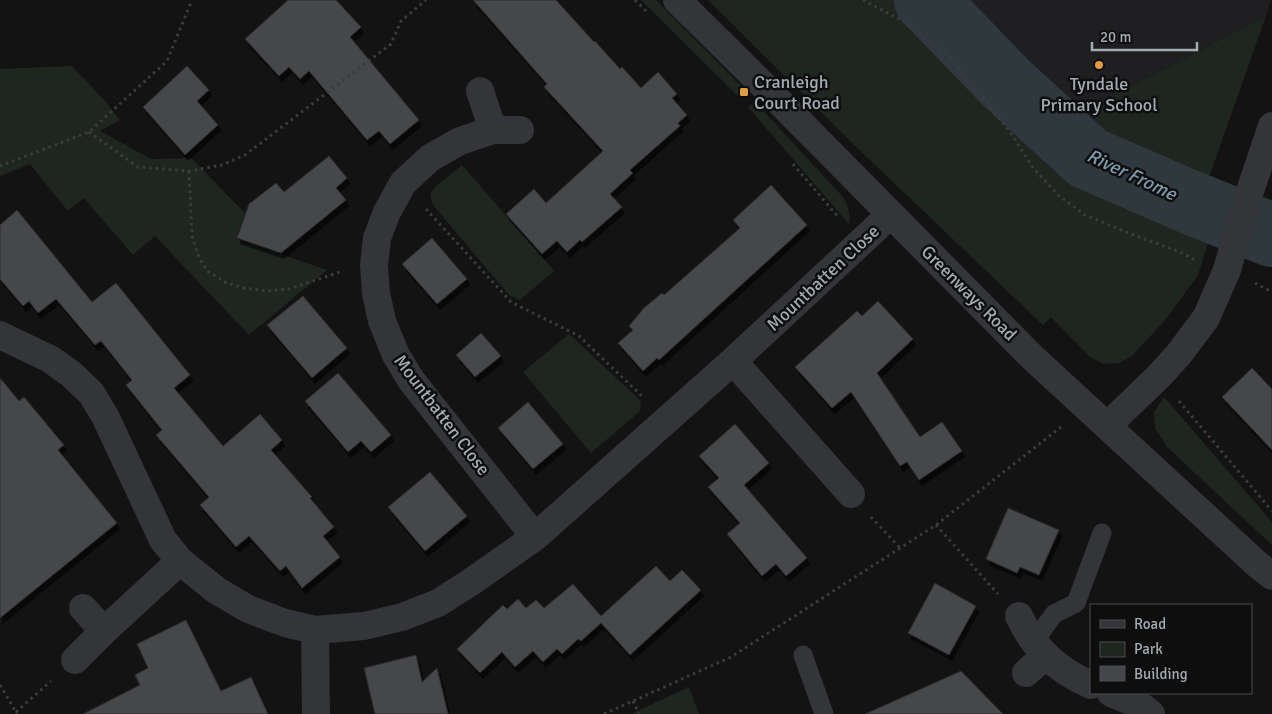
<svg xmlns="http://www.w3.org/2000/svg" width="1272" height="714" viewBox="0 0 1272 714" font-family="Signika,sans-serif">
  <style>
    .built { fill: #1f1f21 }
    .green { fill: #1f2620 }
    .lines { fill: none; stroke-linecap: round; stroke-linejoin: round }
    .river { stroke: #2f383d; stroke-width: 64 }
    .building { fill: #444649; stroke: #2d2d30; filter: url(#shadow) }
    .path { stroke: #3a3c40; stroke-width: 3; stroke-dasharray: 2.5 4; stroke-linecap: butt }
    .lane { stroke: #343539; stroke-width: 19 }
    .street { stroke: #343539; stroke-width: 28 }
    .poi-dot { fill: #e09a3f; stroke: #0e0e0f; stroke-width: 2 }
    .labels { text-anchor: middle; stroke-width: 5; stroke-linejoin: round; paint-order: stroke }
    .poi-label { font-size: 18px; fill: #a5abb3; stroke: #0e0e0f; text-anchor: start }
    .street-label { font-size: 18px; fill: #a5abb3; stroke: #0e0e0f }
    .water-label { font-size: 19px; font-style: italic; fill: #7f9bab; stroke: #0e0e0f }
  </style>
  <defs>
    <filter id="shadow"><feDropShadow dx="3" dy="5.5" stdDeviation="0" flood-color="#0009"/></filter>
  </defs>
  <rect width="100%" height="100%" fill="#131314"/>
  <path class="built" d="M 962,0 L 1271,0 L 1266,16 L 1077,114 Z"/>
  <path class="green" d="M 641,0 L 656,0 L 746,91 L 738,96 Z
    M 708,0 L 962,0 L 1077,114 L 1266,16 L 1190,231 L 1210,237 L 1198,275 L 1166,319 L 1133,355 L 1119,363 L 1104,364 L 1090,357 L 1051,317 L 1043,325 L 851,142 Z
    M 72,66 L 105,101 L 120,120 L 100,131 L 151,159 L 191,158 L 245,213 L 236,239 L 327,270 L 249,335 L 155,236 L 133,255 L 84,198 L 68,211 L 30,164 L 0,176 L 0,69 Z
    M 755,102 L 843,197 C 848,206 851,214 849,224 L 748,107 Z
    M 462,165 L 554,271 L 520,300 L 509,295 L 433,205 L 430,194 L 436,186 Z
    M 569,334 L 641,401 L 640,411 L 591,453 L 523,372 Z
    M 1164,397 L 1272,522 L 1272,545 L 1167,447 L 1155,428 L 1154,412 Z
    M 689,687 L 699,714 L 634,714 L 633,713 Z"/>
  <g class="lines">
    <path class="river" d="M 926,0 L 1005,82 L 1088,158 L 1192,203 L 1272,235"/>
  </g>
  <path class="building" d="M 288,0 L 336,0 L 361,27 L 350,37 L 419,120 L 390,144 L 379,131 L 367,140 L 309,71 L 300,79 L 289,67 L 279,76 L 245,39 Z
    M 473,0 L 556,0 L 594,42 L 595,41 L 620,69 L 622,67 L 641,88 L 658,72 L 677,94 L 672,98 L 687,115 L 678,123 L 680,126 L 630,170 L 633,173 L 610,194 L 622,207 L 582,242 L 580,240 L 567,252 L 557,241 L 542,254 L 506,214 L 534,189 L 546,203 L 603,151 L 544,87 L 547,84 Z
    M 187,66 L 209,90 L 197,101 L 218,125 L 185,155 L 143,107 Z
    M 329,156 L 347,178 L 336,188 L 346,200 L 281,253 L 237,238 L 249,204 L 276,183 L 284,192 Z
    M 771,185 L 807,225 L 670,350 L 659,360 L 657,358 L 643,371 L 618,343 L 633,330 L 629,326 L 644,308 L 662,293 L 664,295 L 740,228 L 733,220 Z
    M 17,210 L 92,302 L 116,283 L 190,375 L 174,388 L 223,446 L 260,414 L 282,440 L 271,450 L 312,497 L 310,498 L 334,527 L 323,536 L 340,557 L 302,588 L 286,566 L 280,571 L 249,536 L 236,547 L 200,505 L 209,497 L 156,435 L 162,430 L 126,385 L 132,380 L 101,341 L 95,345 L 56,299 L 38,313 L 29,301 L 23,306 L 0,279 L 0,225 Z
    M 432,238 L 467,279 L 437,304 L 402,264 Z
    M 303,296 L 347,348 L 312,378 L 267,325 Z
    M 878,301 L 913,339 L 877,373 L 920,437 L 942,422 L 962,451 L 919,480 L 907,462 L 900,466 L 851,392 L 832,408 L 795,367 L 857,311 L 862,316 Z
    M 481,333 L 501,356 L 475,377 L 456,355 Z
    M 1252,368 L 1272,389 L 1272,450 L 1222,397 Z
    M 338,373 L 391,435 L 371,452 L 361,441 L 348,452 L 305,401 Z
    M 0,378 L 19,401 L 24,397 L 64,445 L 58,450 L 117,523 L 0,618 Z
    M 528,402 L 563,444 L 533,469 L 498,428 Z
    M 735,424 L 769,463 L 744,485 L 807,558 L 786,576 L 776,564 L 762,576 L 727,534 L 740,523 L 708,487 L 719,478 L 699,456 Z
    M 430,472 L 467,516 L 425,551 L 388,507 Z
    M 1008,508 L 1059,530 L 1039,575 L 1020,567 L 1017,573 L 986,559 Z
    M 656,566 L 670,581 L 682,570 L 701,590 L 630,655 L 601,623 L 581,641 L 578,639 L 562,654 L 557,649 L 543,662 L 533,651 L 515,667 L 502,652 L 480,673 L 457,649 L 503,605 L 507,609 L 518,599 L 526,608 L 536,600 L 544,608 L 573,584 L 601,616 Z
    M 935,583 L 976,606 L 949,655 L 908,633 Z
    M 186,620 L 221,691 L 251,677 L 268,714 L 83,714 L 140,685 L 135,675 L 148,668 L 137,644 Z
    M 416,655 L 422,682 L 437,668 L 448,714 L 375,714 L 364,668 Z
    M 961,671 L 1003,714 L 865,714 Z"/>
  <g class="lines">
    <path class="path" d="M 635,0 L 647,12
      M 863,0 L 903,21 L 949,56 L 1008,129 L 1034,169 L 1058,195 L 1085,215 L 1131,234 L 1180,252 L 1197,261
      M 89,132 L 138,167 L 189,171 L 222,165 L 245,155 L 391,44 L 401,21 L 426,0
      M 793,164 L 839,218
      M 0,166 L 89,132 L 167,61 L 192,0
      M 189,171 L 192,236 L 198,255 L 207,271 L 227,283 L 244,288 L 267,291 L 289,289 L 343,271
      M 426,209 L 511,302 L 579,336 L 644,398
      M 1255,283 L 1272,292
      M 1179,401 L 1272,511
      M 871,517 L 901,549
      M 936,525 L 998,594
      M 0,685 L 17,714
      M 633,701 L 639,714
      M 16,712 L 51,681
      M 604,714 L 731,657 L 936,525 L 1061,427"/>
    <path class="lane" d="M 1033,643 L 1054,614 L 1076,603 L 1102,533
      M 803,655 L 824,714"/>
    <path class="street" d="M 677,0 L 759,81 L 1032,357 L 1258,565 L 1272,576
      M 480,91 L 493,130
      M 520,130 L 493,130 L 460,141 L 430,158 L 403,183 L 387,212 L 377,238 L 374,265 L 376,293 L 382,321 L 396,355 L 411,380 L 535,537
      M 0,335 L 50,359 L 71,374 L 91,393 L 105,416 L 163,540 L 180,561 L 216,590 L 248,609 L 285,623 L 315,630 L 364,626 L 402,617 L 438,603 L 471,582 L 535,537 L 733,361 L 873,231 L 890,214
      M 733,361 L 851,494
      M 1107,426 L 1159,376 L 1179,354 L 1206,318 L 1227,270 L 1247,200 L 1272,126
      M 83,608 L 104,631
      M 1019,616 C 1034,649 1057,670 1091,685
      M 315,630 L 316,714
      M 75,660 L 104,631 L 180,561
      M 1026,673 L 1045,656
      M 1111,693 L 1140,705 L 1151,714"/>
  </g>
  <g class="poi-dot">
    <circle cx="1099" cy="65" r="5"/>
    <rect x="739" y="87" width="10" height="10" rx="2.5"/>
  </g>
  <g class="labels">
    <g class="poi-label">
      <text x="754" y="88">Cranleigh<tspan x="754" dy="21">Court Road</tspan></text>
      <text x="1099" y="90" text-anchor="middle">Tyndale<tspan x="1099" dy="21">Primary School</tspan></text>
    </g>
    <g class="street-label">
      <text transform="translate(823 278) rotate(-43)" y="6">Mountbatten Close</text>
      <text transform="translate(969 293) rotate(45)" y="6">Greenways Road</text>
      <text transform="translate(442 415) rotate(53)" y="6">Mountbatten Close</text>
    </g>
    <g class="water-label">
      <text transform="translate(1132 174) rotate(25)" y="7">River Frome</text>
    </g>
  </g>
  <rect x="1090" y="604" width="162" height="90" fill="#0e0e0f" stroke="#4a4d51"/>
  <rect x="1100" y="620" width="25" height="8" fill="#343539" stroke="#4a4d51"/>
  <text x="1134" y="629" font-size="15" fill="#a5abb3">Road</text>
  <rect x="1100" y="642" width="25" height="15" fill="#1f2620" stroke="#4a4d51"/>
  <text x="1134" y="654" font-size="15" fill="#a5abb3">Park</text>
  <rect x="1100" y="666" width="25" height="15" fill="#444649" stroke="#4a4d51"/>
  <text x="1134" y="679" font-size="15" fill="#a5abb3">Building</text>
  <path d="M1092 42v8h105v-8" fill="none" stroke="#a5abb3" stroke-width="2.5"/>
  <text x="1100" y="42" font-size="15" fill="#a5abb3" stroke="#0e0e0f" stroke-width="4" paint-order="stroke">20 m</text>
</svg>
